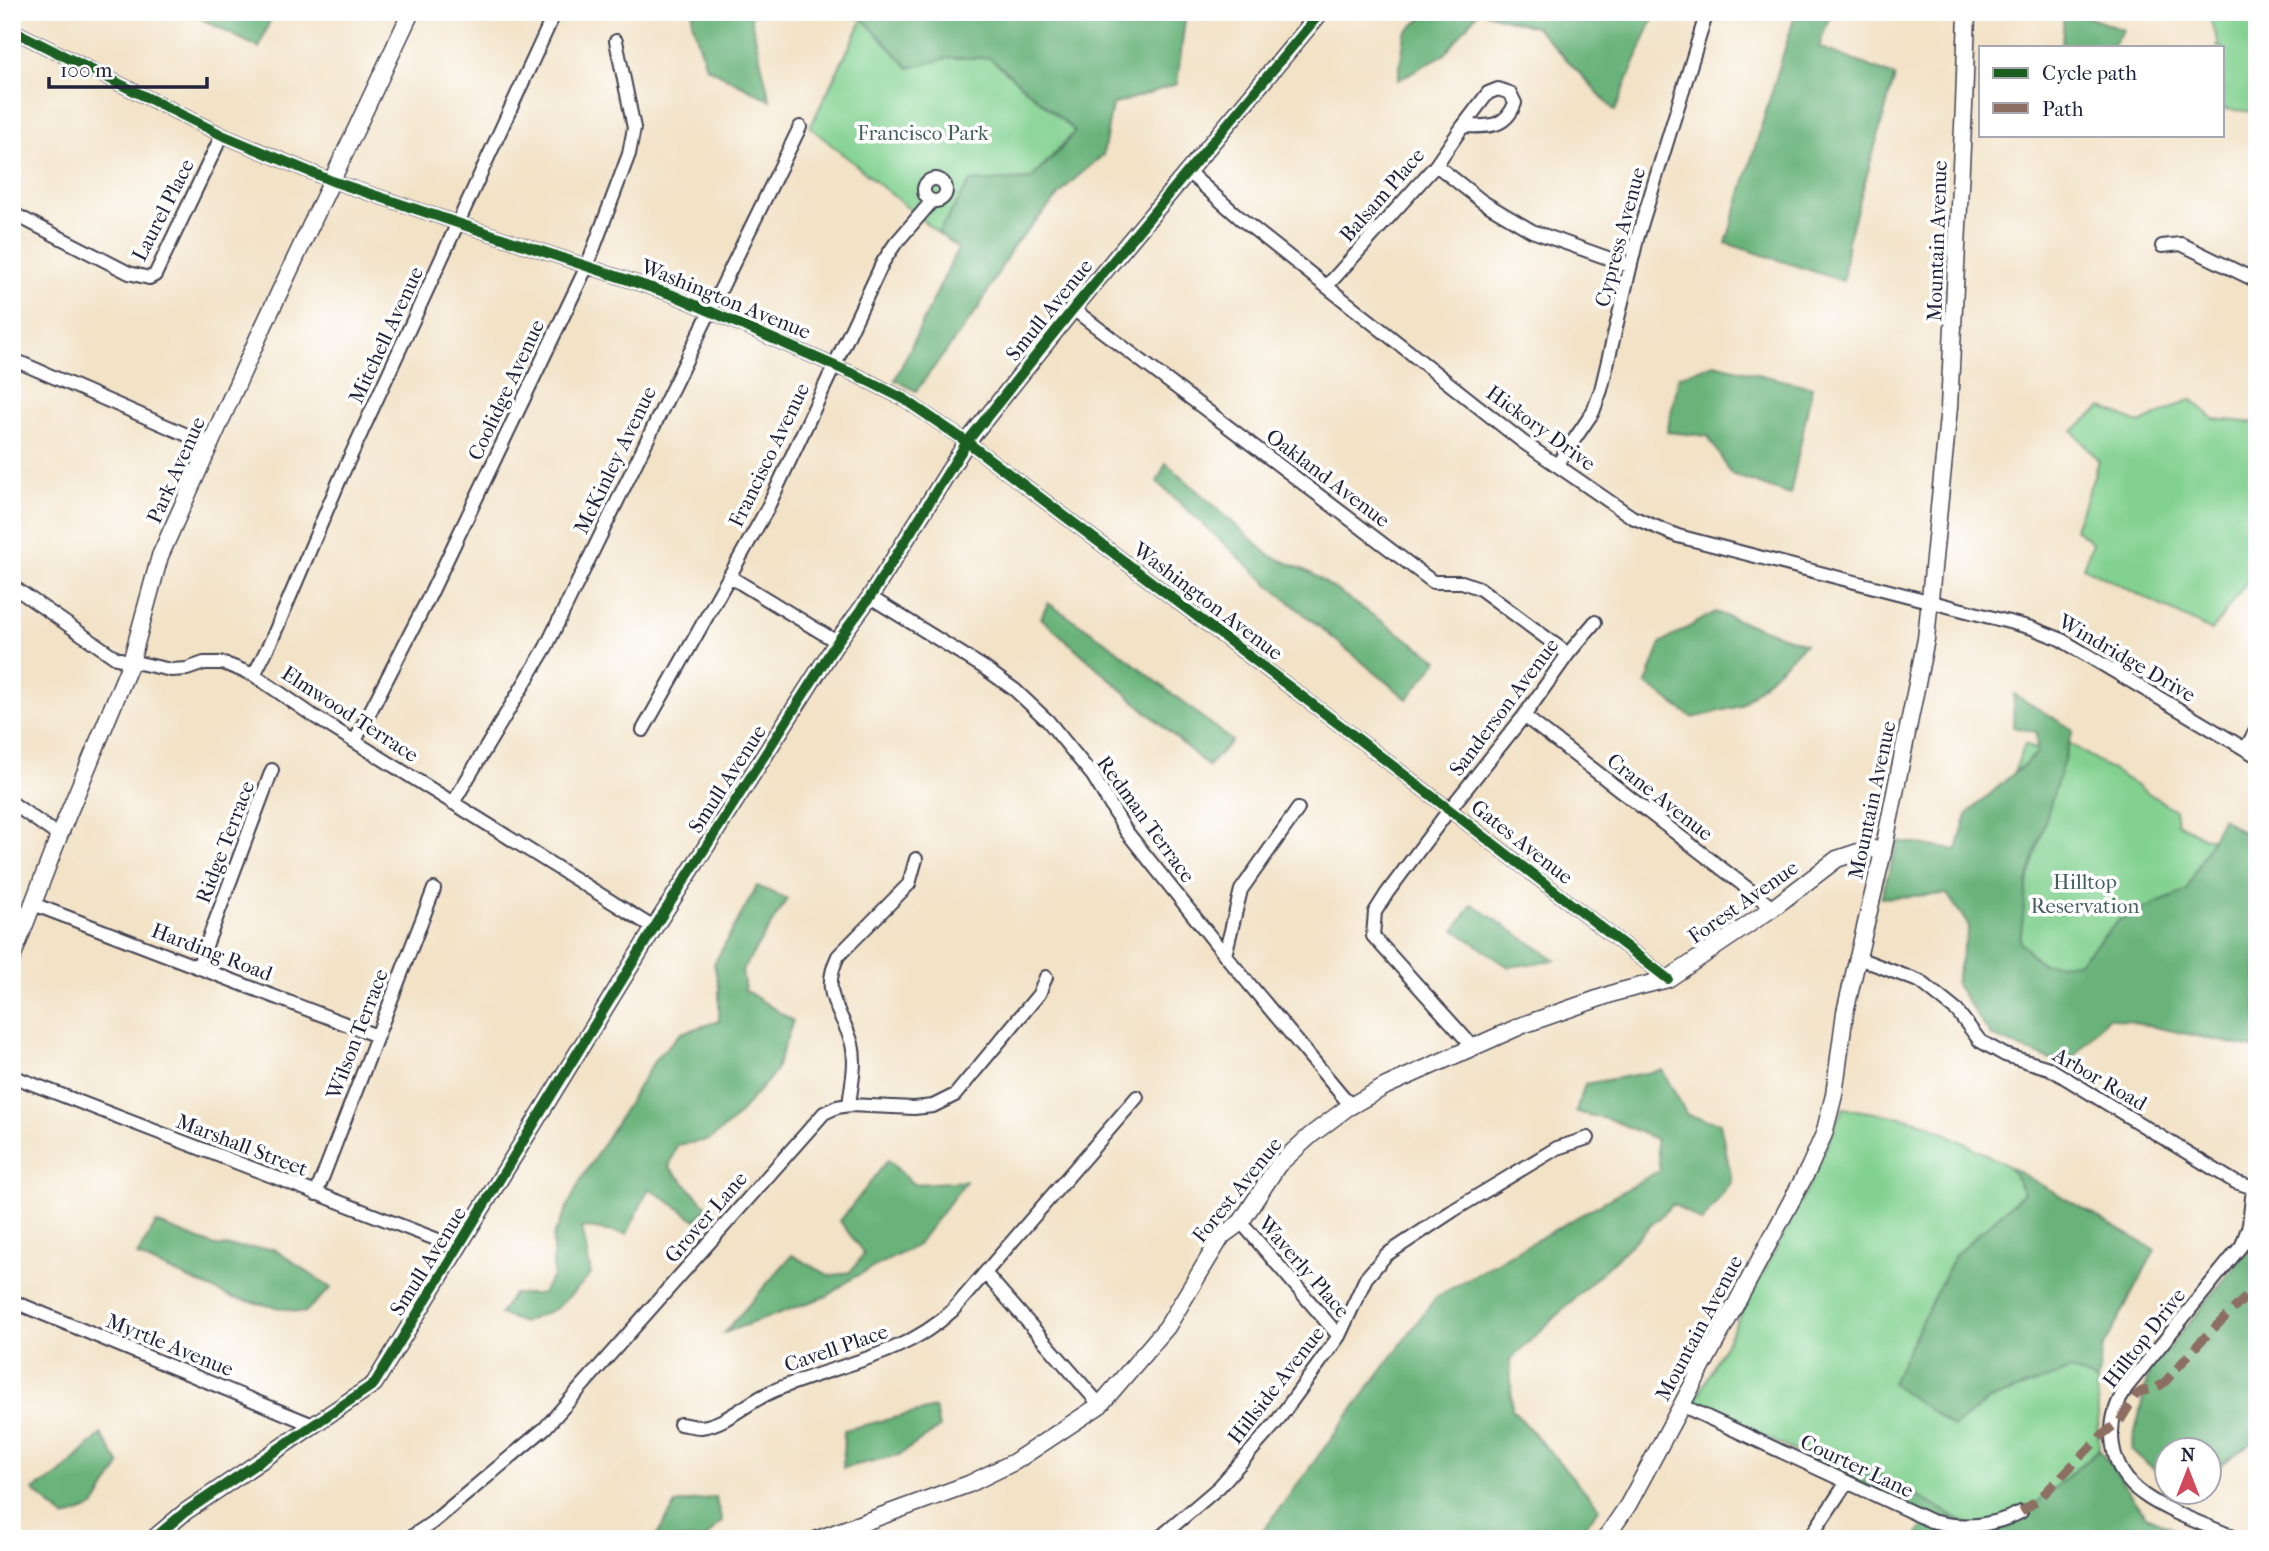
<svg xmlns="http://www.w3.org/2000/svg" width="2269" height="1551" viewBox="0 0 2269 1551" font-family="'IM FELL French Canon',serif">
  <style>
    .green { fill: #82d190; stroke: #527a66; stroke-width: 2 }
    .forest { fill: #69b37a; stroke: #466a5a; stroke-width: 2 }
    .lines { fill: none; stroke-linecap: round; stroke-linejoin: round }
    .minor-casing { stroke: #413f50; stroke-width: 16 }
    .tertiary-casing { stroke: #413f50; stroke-width: 19 }
    .minor { stroke: #fff; stroke-width: 12 }
    .tertiary { stroke: #fff; stroke-width: 16 }
    .quiet { stroke: #8d6e63; stroke-width: 9; stroke-dasharray: 18 9; stroke-linecap: butt }
    .cycleway-casing { stroke: #fff; stroke-width: 15 }
    .cycleway { stroke: #1b5e20; stroke-width: 10 }
    .labels { text-anchor: middle; stroke-width: 7; stroke-linejoin: round; paint-order: stroke }
    .park-label { font-size: 21px; fill: #445f59; stroke: #fff }
    .street-label { font-size: 21px; fill: #22223b; stroke: #fff }
  </style>
  <rect width="100%" height="100%" fill="#fff"/>
  <filter id="ink" filterUnits="userSpaceOnUse"><feTurbulence type="fractalNoise" baseFrequency=".0143" numOctaves="2"/><feDisplacementMap in="SourceGraphic" scale="14" xChannelSelector="R" yChannelSelector="G"/><feConvolveMatrix kernelMatrix="1 2 1 2 8 2 1 2 1" color-interpolation-filters="sRGB"/></filter>
  <filter id="wash" filterUnits="userSpaceOnUse"><feTurbulence type="fractalNoise" baseFrequency=".00686" numOctaves="4" result="noise"/><feDisplacementMap in="SourceGraphic" scale="28" xChannelSelector="R" yChannelSelector="G"/><feGaussianBlur stdDeviation="1.57" result="paint"/><feColorMatrix in="noise" values="0 0 0 0 0 0 0 0 0 0 0 0 0 0 0 0 0 1.4 0 .05"/><feComposite in="paint" operator="in"/></filter>
  <g filter="url(#wash)">
    <rect width="100%" height="100%" fill="#f2e2c6"/>
    <path class="green" d="M 2207,12 L 2257,12 L 2257,112 L 2222,109 L 2222,47 L 2217,47 L 2219,43 Z
      M 863,19 L 909,68 L 947,58 L 990,58 L 1075,131 L 1031,179 L 970,182 L 938,233 L 810,127 Z
      M 2191,399 L 2214,419 L 2257,423 L 2257,567 L 2212,631 L 2083,567 L 2093,543 L 2075,529 L 2099,461 L 2073,431 L 2102,407 L 2140,424 Z
      M 2069,743 L 2175,810 L 2177,823 L 2205,838 L 2213,838 L 2211,841 L 2257,865 L 2063,1054 L 1986,926 L 1962,907 L 2025,744 L 2062,763 Z
      M 1843,1108 L 1901,1117 L 1928,1124 L 2010,1167 L 2024,1193 L 1954,1256 L 1953,1427 L 1989,1400 L 2071,1370 L 2097,1381 L 2099,1449 L 2010,1527 L 1978,1530 L 1861,1465 L 1850,1478 L 1697,1404 L 1695,1401 L 1809,1186 Z"/>
    <path class="forest" d="M 188,12 L 273,12 L 259,48 Z
      M 693,12 L 793,12 L 750,15 L 770,100 L 706,67 L 692,21 Z
      M 821,12 L 1186,12 L 1177,84 L 1112,105 L 1103,155 L 1070,183 L 1013,246 L 978,309 L 916,391 L 895,380 L 958,248 L 938,233 L 970,182 L 1031,179 L 1060,150 L 1075,131 L 990,58 L 947,58 L 909,68 L 863,19 Z
      M 1429,12 L 1478,12 L 1445,54 L 1398,80 L 1405,33 Z
      M 1483,12 L 1640,12 L 1653,18 L 1615,111 L 1537,28 Z
      M 1796,12 L 1831,12 L 1819,47 L 1895,76 L 1848,241 L 1843,281 L 1726,243 Z
      M 2064,12 L 2074,12 L 2123,30 L 2112,47 L 2062,47 Z
      M 1714,364 L 1812,387 L 1790,495 L 1731,474 L 1708,436 L 1667,432 L 1679,376 Z
      M 1166,463 L 1269,555 L 1311,573 L 1438,660 L 1407,699 L 1275,590 L 1157,482 Z
      M 1048,603 L 1108,643 L 1232,741 L 1208,766 L 1041,618 Z
      M 1715,612 L 1805,644 L 1740,706 L 1693,718 L 1646,684 L 1661,643 Z
      M 2014,694 L 2073,730 L 2028,878 L 2020,942 L 2041,964 L 2078,963 L 2121,918 L 2186,891 L 2222,818 L 2257,842 L 2257,1049 L 2108,1017 L 2066,1066 L 1991,1036 L 1955,983 L 1969,926 L 1947,894 L 1881,898 L 1898,841 L 1957,850 L 1967,814 L 2037,753 L 2036,732 L 2013,727 Z
      M 757,886 L 787,899 L 742,971 L 745,990 L 793,1021 L 775,1072 L 733,1121 L 709,1140 L 677,1145 L 669,1167 L 707,1206 L 696,1220 L 649,1188 L 627,1234 L 582,1227 L 591,1275 L 557,1308 L 523,1323 L 500,1314 L 513,1294 L 541,1294 L 553,1276 L 553,1237 L 579,1183 L 656,1058 L 681,1033 L 719,1021 L 719,987 L 714,964 Z
      M 1472,904 L 1556,960 L 1509,967 L 1455,930 Z
      M 1662,1070 L 1687,1115 L 1720,1123 L 1732,1181 L 1702,1222 L 1673,1204 L 1510,1360 L 1512,1409 L 1600,1508 L 1574,1539 L 1257,1539 L 1436,1297 L 1660,1170 L 1656,1139 L 1614,1121 L 1576,1112 L 1585,1084 Z
      M 888,1160 L 913,1184 L 966,1181 L 916,1246 L 854,1277 L 827,1296 L 724,1333 L 792,1255 L 830,1276 L 850,1272 L 864,1254 L 840,1221 Z
      M 2010,1167 L 2155,1250 L 2103,1348 L 2097,1381 L 2071,1370 L 1989,1400 L 1953,1427 L 1892,1383 L 1954,1256 L 2024,1193 Z
      M 2257,1215 L 2257,1439 L 2210,1472 L 2210,1450 L 2168,1450 L 2167,1480 L 2131,1450 L 2149,1372 L 2245,1254 Z
      M 156,1223 L 215,1246 L 274,1249 L 331,1288 L 304,1313 L 233,1298 L 137,1256 Z
      M 935,1408 L 939,1428 L 899,1455 L 843,1468 L 844,1430 Z
      M 101,1434 L 120,1465 L 94,1507 L 65,1518 L 33,1490 L 60,1474 Z
      M 2099,1449 L 2146,1516 L 2197,1539 L 1915,1539 L 1928,1518 L 1850,1478 L 1861,1465 L 1978,1530 L 2010,1527 Z
      M 715,1497 L 722,1521 L 705,1539 L 642,1539 L 656,1536 L 676,1504 Z"/>
  </g>
  <g filter="url(#ink)">
    <g class="lines">
      <defs>
        <path id="minor" d="M 12,30 L 222,135 L 332,181 L 673,295 L 858,376 L 904,399 L 967,442 L 1353,735 L 1668,979
          M 1436,165 L 1483,202 L 1532,231 L 1630,266
          M 1188,172 L 1240,218 L 1523,442 L 1632,517 L 1678,536 L 2032,628 L 2060,639 L 2257,756
          M924 190a11 11 0 1 1 22 0a11 11 0 1 1-22 0Z
          M 12,213 L 129,273 L 149,278 L 155,275 L 222,135
          M 2162,246 L 2181,244 L 2257,281
          M 1327,286 L 1436,165 L 1463,126 C 1488,127 1506,128 1515,103 L 1510,93 L 1498,89 L 1488,93 L 1463,126
          M 1073,309 L 1433,582 L 1462,582 L 1479,588 L 1568,654
          M 12,359 L 210,445
          M 1557,465 L 1593,412 L 1601,390 L 1637,239 L 1707,12
          M 729,576 L 837,642
          M 12,586 L 116,658 L 171,670 L 187,669 L 204,663 L 223,663 L 254,675 L 312,715 L 654,928
          M 870,597 L 983,667 L 1015,690 L 1048,721 L 1093,776 L 1126,831 L 1225,955 L 1351,1106
          M 254,675 L 272,639 L 340,479 L 555,12
          M 1524,716 L 1773,908
          M 643,730 L 766,511 L 883,262 L 895,244 L 932,201
          M 355,741 L 431,593 L 587,266 L 629,154 L 634,128 L 616,41
          M 2245,749 L 2257,729
          M 12,803 L 59,836
          M 453,803 L 546,647 L 800,127
          M 33,904 L 377,1036
          M 1225,955 L 1241,890 L 1298,809
          M 1858,958 L 1921,982 L 1957,1011 L 1980,1041 L 2005,1055 L 2049,1068 L 2235,1182 L 2257,1189
          M 198,967 L 272,770
          M 1474,1048 L 1373,936 L 1375,912 L 1387,893 L 1449,810 L 1524,716 L 1568,654 L 1595,622
          M 12,1076 L 459,1248
          M 849,1105 C 851,1086 857,1064 852,1044 C 842,1009 819,996 838,956 L 909,884 L 916,859
          M 316,1194 L 434,889
          M 1241,1222 L 1339,1336
          M 985,1273 L 1100,1405
          M 12,1301 L 313,1425
          M 1681,1405 L 1931,1521 C 1963,1529 1992,1527 2021,1512
          M 680,1424 C 687,1425 695,1427 701,1427 C 727,1424 749,1401 773,1391 C 833,1365 902,1358 952,1311 L 1137,1097
          M 408,1539 L 433,1522 L 545,1428 L 824,1113 L 837,1107 L 849,1105 L 914,1108 L 933,1106 L 955,1095 L 1039,994 L 1046,977
          M 1158,1539 L 1219,1487 L 1275,1424 L 1339,1336 L 1366,1278 L 1386,1255 L 1454,1210 L 1557,1148 L 1588,1138
          M 1809,1539 L 1847,1482
          M 2238,1539 C 2210,1526 2169,1513 2144,1495 C 2108,1470 2103,1423 2126,1388 L 2242,1245 L 2249,1225 L 2253,1188"/>
        <path id="tertiary" d="M 12,958 L 59,836 L 131,662 L 160,556 L 257,340 L 411,12
          M 153,1539 L 185,1512 L 374,1384 L 654,928 L 837,642 L 870,597 L 967,442 L 1073,309 L 1321,12
          M 818,1539 L 969,1484 L 1014,1462 L 1100,1405 L 1167,1327 L 1222,1236 L 1241,1222 L 1278,1165 L 1311,1135 L 1347,1108 L 1386,1086 L 1523,1025 L 1617,992 L 1668,979 L 1773,908 L 1837,859 L 1870,848 L 1883,852
          M 1605,1539 L 1628,1505 L 1809,1168 L 1824,1134 L 1834,1095 L 1845,1012 L 1883,852 L 1926,639 L 1949,407 L 1964,106 L 1967,12"/>
      </defs>
      <use href="#minor" class="minor-casing"/>
      <use href="#tertiary" class="tertiary-casing"/>
      <use href="#minor" class="minor"/>
      <use href="#tertiary" class="tertiary"/>
      <path class="quiet" d="M 2021,1512 L 2038,1500 L 2102,1435 L 2120,1421 L 2136,1395 L 2142,1391 L 2154,1389 L 2164,1383 L 2201,1341 L 2257,1286"/>
      <defs>
        <path id="cycleway" d="M 12,30 L 222,135 L 332,181 L 673,295 L 858,376 L 904,399 L 967,442 L 1353,735 L 1668,979
          M 153,1539 L 185,1512 L 374,1384 L 654,928 L 837,642 L 870,597 L 967,442 L 1073,309 L 1321,12"/>
      </defs>
      <use href="#cycleway" class="cycleway-casing"/>
      <use href="#cycleway" class="cycleway"/>
    </g>
  </g>
  <g class="labels">
    <g class="park-label">
      <text x="923" y="140">Francisco Park</text>
      <text x="2085" y="889">Hilltop<tspan x="2085" dy="24">Reservation</tspan></text>
    </g>
    <g class="street-label">
      <text transform="translate(1382 195) rotate(-49)" y="7">Balsam Place</text>
      <text transform="translate(163 210) rotate(-63)" y="7">Laurel Place</text>
      <text transform="translate(1620 237) rotate(-75)" y="7">Cypress Avenue</text>
      <text transform="translate(1937 241) rotate(-88)" y="7">Mountain Avenue</text>
      <text transform="translate(726 299) rotate(22)" y="7">Washington Avenue</text>
      <text transform="translate(1049 310) rotate(-51)" y="7">Smull Avenue</text>
      <text transform="translate(386 335) rotate(-65)" y="7">Mitchell Avenue</text>
      <text transform="translate(506 390) rotate(-65)" y="7">Coolidge Avenue</text>
      <text transform="translate(1541 428) rotate(36)" y="7">Hickory Drive</text>
      <text transform="translate(769 455) rotate(-64)" y="7">Francisco Avenue</text>
      <text transform="translate(615 460) rotate(-64)" y="7">McKinley Avenue</text>
      <text transform="translate(176 470) rotate(-66)" y="7">Park Avenue</text>
      <text transform="translate(1328 478) rotate(37)" y="7">Oakland Avenue</text>
      <text transform="translate(1208 601) rotate(37)" y="7">Washington Avenue</text>
      <text transform="translate(2127 658) rotate(30)" y="7">Windridge Drive</text>
      <text transform="translate(1504 707) rotate(-53)" y="7">Sanderson Avenue</text>
      <text transform="translate(350 714) rotate(33)" y="7">Elmwood Terrace</text>
      <text transform="translate(727 779) rotate(-57)" y="7">Smull Avenue</text>
      <text transform="translate(1660 797) rotate(38)" y="7">Crane Avenue</text>
      <text transform="translate(1872 800) rotate(-78)" y="7">Mountain Avenue</text>
      <text transform="translate(1146 819) rotate(54)" y="7">Redman Terrace</text>
      <text transform="translate(225 842) rotate(-69)" y="7">Ridge Terrace</text>
      <text transform="translate(1522 842) rotate(38)" y="7">Gates Avenue</text>
      <text transform="translate(1743 902) rotate(-35)" y="7">Forest Avenue</text>
      <text transform="translate(212 952) rotate(21)" y="7">Harding Road</text>
      <text transform="translate(357 1034) rotate(-69)" y="7">Wilson Terrace</text>
      <text transform="translate(2100 1079) rotate(30)" y="7">Arbor Road</text>
      <text transform="translate(242 1145) rotate(21)" y="7">Marshall Street</text>
      <text transform="translate(1237 1190) rotate(-51)" y="7">Forest Avenue</text>
      <text transform="translate(706 1217) rotate(-49)" y="7">Grover Lane</text>
      <text transform="translate(428 1261) rotate(-58)" y="7">Smull Avenue</text>
      <text transform="translate(1304 1267) rotate(49)" y="7">Waverly Place</text>
      <text transform="translate(1699 1328) rotate(-62)" y="7">Mountain Avenue</text>
      <text transform="translate(2144 1338) rotate(-52)" y="7">Hilltop Drive</text>
      <text transform="translate(170 1345) rotate(22)" y="7">Myrtle Avenue</text>
      <text transform="translate(836 1348) rotate(-19)" y="7">Cavell Place</text>
      <text transform="translate(1276 1385) rotate(-52)" y="7">Hillside Avenue</text>
      <text transform="translate(1857 1466) rotate(25)" y="7">Courter Lane</text>
    </g>
  </g>
  <rect width="2269" height="1551" fill="none" stroke="#fff" stroke-width="42"/>
  <rect x="1979" y="46" width="245" height="91" fill="#ffffff" stroke="#a7a7b1" stroke-width="2"/>
  <rect x="1993" y="68" width="35" height="10" fill="#1b5e20" stroke="#a7a7b1" stroke-width="2"/>
  <text x="2042" y="80" font-size="21" fill="#22223b">Cycle path</text>
  <rect x="1993" y="103" width="35" height="10" fill="#8d6e63" stroke="#a7a7b1" stroke-width="2"/>
  <text x="2042" y="116" font-size="21" fill="#22223b">Path</text>
  <g transform="translate(2188 1471)"><circle r="33" fill="#ffffff" stroke="#a7a7b1" stroke-width="2"/>
  <path d="M0-5L12 26L0 18L-12 26Z" fill="#d1495b"/>
  <text y="-10" font-size="19" font-weight="bold" text-anchor="middle" fill="#22223b">N</text>
  </g>
  <path d="M49 77v10h158v-10" fill="none" stroke="#22223b" stroke-width="3.5"/>
  <text x="60" y="77" font-size="21" fill="#22223b" stroke="#ffffff" stroke-width="5" paint-order="stroke">100 m</text>
</svg>
